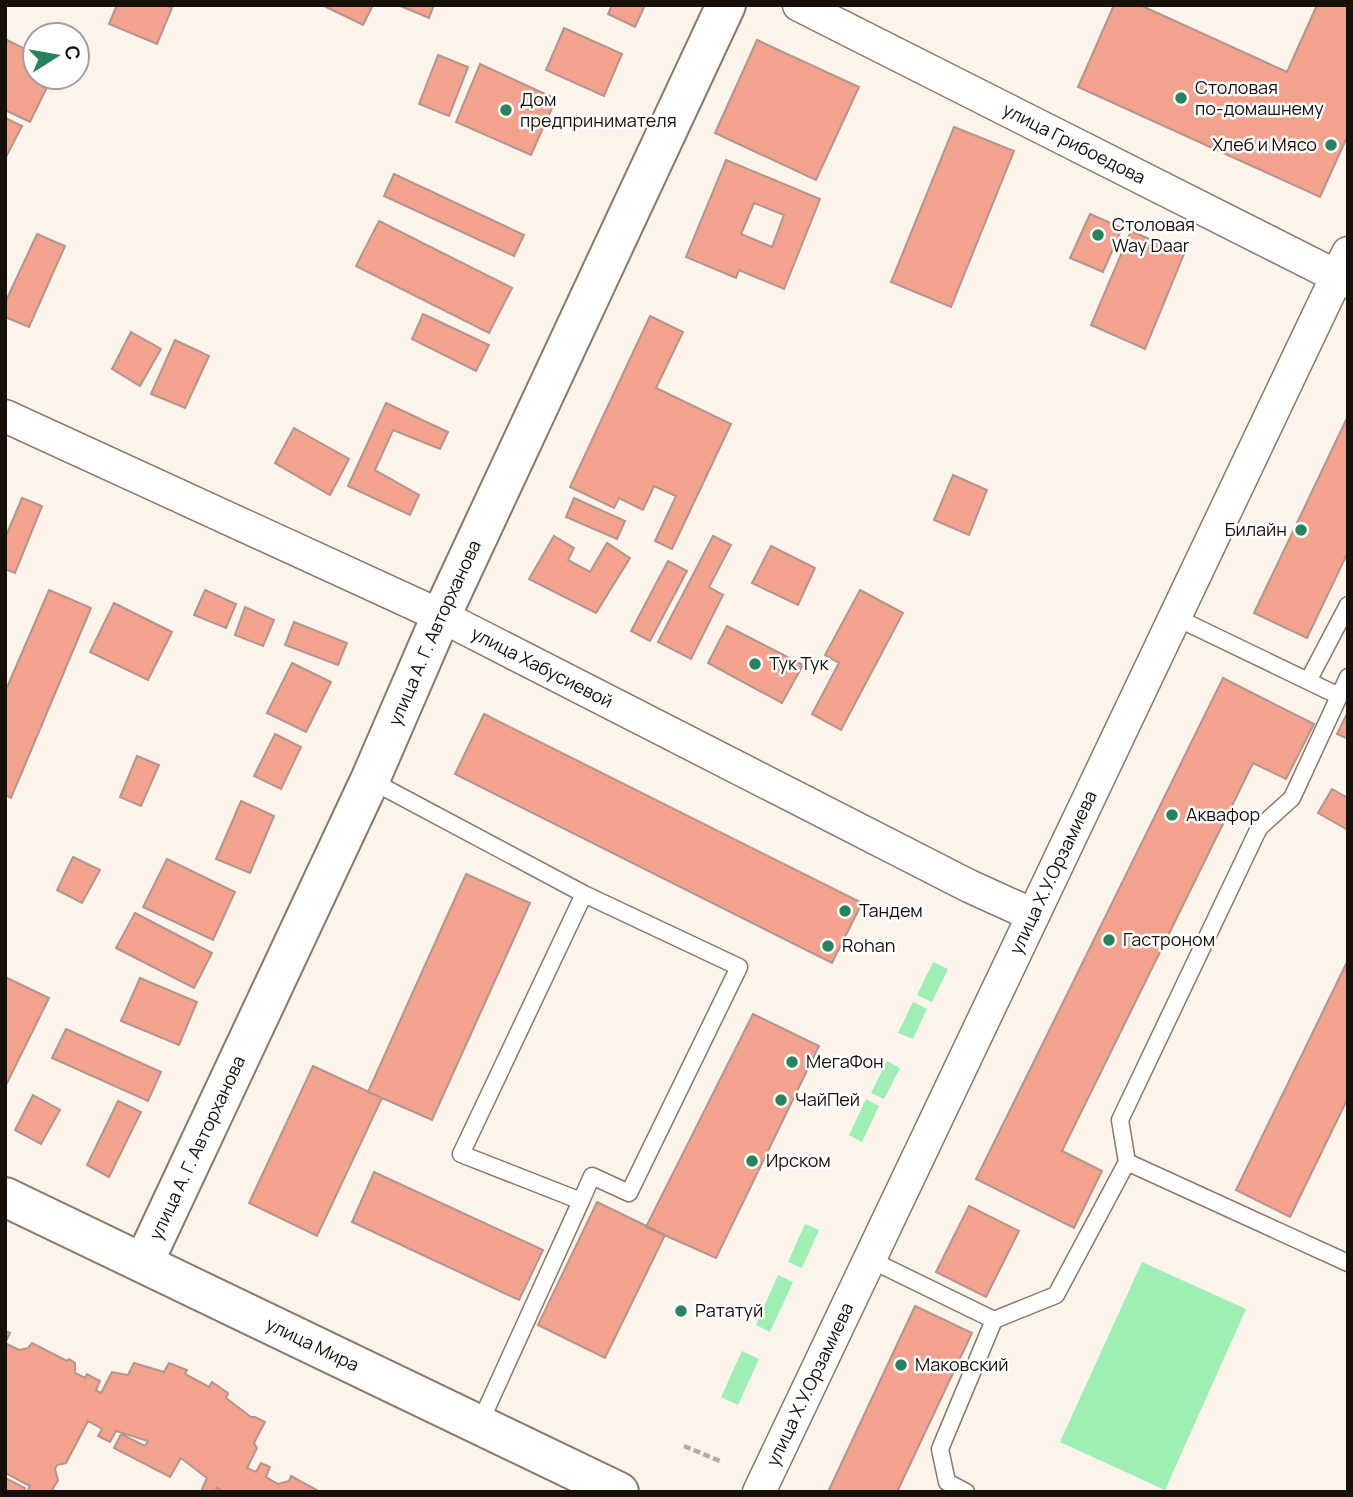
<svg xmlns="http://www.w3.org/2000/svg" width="1353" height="1497" viewBox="0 0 1353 1497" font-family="Manrope,sans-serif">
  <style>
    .green { fill: #9defb3 }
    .building { fill: #f3a28e; stroke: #b3958d; stroke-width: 2; fill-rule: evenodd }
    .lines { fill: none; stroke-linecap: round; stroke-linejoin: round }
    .lane-casing { stroke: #8c7865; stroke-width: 19 }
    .street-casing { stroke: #8c7865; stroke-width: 35 }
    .secondary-casing { stroke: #8c7865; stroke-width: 42 }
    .path { stroke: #b4aba4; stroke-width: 4.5; stroke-dasharray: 7 3.5; stroke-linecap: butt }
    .lane { stroke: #fff; stroke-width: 16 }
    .street { stroke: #fff; stroke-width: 32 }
    .secondary { stroke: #fff; stroke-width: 38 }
    .poi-dot { fill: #26845b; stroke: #fff; stroke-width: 2.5 }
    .labels { text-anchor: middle; stroke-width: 5; stroke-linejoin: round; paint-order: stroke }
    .poi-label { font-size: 18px; fill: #171009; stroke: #fff; text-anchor: start }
    .street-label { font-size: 18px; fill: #171009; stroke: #fff }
  </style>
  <rect width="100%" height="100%" fill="#fcf3eb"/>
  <path class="green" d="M 933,962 L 948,969 L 932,1002 L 917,995 Z
    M 913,1002 L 927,1009 L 913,1039 L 898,1033 Z
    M 887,1061 L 900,1068 L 884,1099 L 871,1093 Z
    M 866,1099 L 879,1106 L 862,1142 L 849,1135 Z
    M 805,1224 L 819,1230 L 802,1268 L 788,1262 Z
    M 1142,1262 L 1246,1309 L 1165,1490 L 1060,1442 Z
    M 778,1275 L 793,1282 L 770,1332 L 756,1325 Z
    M 742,1351 L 759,1359 L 738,1405 L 721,1397 Z"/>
  <path class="building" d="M 117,5 L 166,5 L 172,8 L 157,44 L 109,24 Z
    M 322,5 L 373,5 L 363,25 Z
    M 398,5 L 434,5 L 429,18 Z
    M 612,5 L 645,5 L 635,27 L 608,14 Z
    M 1114,5 L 1140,5 L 1287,72 L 1317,5 L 1348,5 L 1348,135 L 1320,197 L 1078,87 Z
    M 564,28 L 622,54 L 604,96 L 546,70 Z
    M 5,39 L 35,54 L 35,77 L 52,77 L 30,122 L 5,110 Z
    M 757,40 L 859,87 L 816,180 L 715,133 Z
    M 438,55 L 468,67 L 449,116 L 419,104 Z
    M 480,64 L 556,99 L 531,155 L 456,122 Z
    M 5,118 L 22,126 L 5,159 Z
    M 954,127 L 1014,151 L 951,307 L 891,282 Z
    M 726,160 L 820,199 L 784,289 L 739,270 L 736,278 L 686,257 ZM 754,203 L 784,215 L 772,247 L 741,234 Z
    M 394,174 L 524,235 L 514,256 L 384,196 Z
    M 1090,214 L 1122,228 L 1103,272 L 1070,258 Z
    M 379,221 L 512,288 L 489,333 L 356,266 Z
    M 1131,231 L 1184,254 L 1145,349 L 1091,325 Z
    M 37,234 L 65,246 L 29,327 L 5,317 L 5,303 Z
    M 423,314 L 489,345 L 476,371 L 412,339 Z
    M 650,316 L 683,332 L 656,388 L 731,424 L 672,549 L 655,541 L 676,496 L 654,486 L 643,510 L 619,498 L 614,508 L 570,487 Z
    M 131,332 L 161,349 L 140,386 L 112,369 Z
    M 175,340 L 209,356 L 185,408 L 151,394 Z
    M 386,403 L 448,432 L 440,449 L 393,430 L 375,470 L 419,495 L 410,515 L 348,486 Z
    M 1348,416 L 1348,552 L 1307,638 L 1254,613 Z
    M 294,428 L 349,459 L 330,495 L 275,463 Z
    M 953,475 L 987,490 L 969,535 L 934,520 Z
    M 22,498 L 42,506 L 15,573 L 5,569 L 5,538 Z
    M 574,498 L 625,521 L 617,539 L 566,517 Z
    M 554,536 L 574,548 L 568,560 L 590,572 L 607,543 L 630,558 L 596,613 L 529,579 Z
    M 713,536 L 731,545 L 709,587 L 723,595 L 691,659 L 658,642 Z
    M 771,546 L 815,568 L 798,605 L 752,583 Z
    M 668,561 L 687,571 L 650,641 L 631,631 Z
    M 49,590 L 91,608 L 11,798 L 5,795 L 5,692 Z
    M 205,590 L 236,604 L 226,628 L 194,615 Z
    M 860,590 L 903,613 L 841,730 L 812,714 L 839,663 L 825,655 Z
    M 114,603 L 172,632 L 148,680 L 90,652 Z
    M 245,607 L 274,620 L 263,646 L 235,635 Z
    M 294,622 L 347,643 L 338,665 L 285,645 Z
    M 727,626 L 803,665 L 782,703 L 708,663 Z
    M 292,663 L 331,682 L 306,732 L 267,713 Z
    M 1223,678 L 1314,724 L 1286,779 L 1253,763 L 1062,1151 L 1102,1171 L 1074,1228 L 976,1179 Z
    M 1348,712 L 1348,739 L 1337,734 Z
    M 484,714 L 862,903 L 832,963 L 455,774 Z
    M 275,734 L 301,747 L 281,789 L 254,776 Z
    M 137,756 L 159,765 L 141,806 L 120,797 Z
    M 1332,789 L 1348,798 L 1348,830 L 1318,813 Z
    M 241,801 L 274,816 L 250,873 L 216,859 Z
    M 73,857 L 100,870 L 82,903 L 57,890 Z
    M 167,859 L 235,892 L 213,940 L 143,907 Z
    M 466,874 L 530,903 L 432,1120 L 368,1092 Z
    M 135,913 L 212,953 L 194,988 L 116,948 Z
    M 1348,960 L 1348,1098 L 1290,1217 L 1236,1190 Z
    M 5,977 L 49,998 L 5,1087 Z
    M 140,978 L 197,1002 L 179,1045 L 121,1021 Z
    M 753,1014 L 819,1046 L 716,1258 L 646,1227 Z
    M 66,1029 L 161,1072 L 148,1101 L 52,1058 Z
    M 313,1066 L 382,1098 L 317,1236 L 249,1203 Z
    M 33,1095 L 60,1110 L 41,1144 L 15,1130 Z
    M 118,1101 L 141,1112 L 109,1177 L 87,1165 Z
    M 374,1172 L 543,1250 L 519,1300 L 352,1222 Z
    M 597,1202 L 665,1235 L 605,1358 L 538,1325 Z
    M 969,1206 L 1019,1231 L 986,1297 L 936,1272 Z
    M 915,1306 L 972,1333 L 897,1492 L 828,1492 Z
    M 5,1331 L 10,1333 L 5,1343 L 19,1350 L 28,1348 L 32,1343 L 67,1361 L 69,1359 L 75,1363 L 75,1373 L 85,1378 L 87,1374 L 100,1381 L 96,1390 L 101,1393 L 112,1372 L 128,1375 L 134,1363 L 164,1372 L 169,1363 L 187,1370 L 185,1374 L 209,1387 L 212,1382 L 228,1393 L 226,1398 L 251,1417 L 255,1417 L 265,1422 L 254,1443 L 257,1448 L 247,1468 L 256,1472 L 261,1463 L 270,1467 L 266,1477 L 278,1484 L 289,1481 L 291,1476 L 320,1492 L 224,1492 L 217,1488 L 215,1492 L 206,1492 L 202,1489 L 207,1478 L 181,1458 L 170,1477 L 114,1448 L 121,1434 L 145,1446 L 148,1441 L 116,1431 L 110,1442 L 98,1436 L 102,1429 L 88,1421 L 66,1463 L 57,1465 L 55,1469 L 58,1480 L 51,1492 L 27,1492 L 30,1486 L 5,1473 Z
    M 5,1478 L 25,1488 L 24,1492 L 5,1492 Z"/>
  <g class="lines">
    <defs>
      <path id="lane" d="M 1175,617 L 1339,696
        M 1308,681 L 1348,605
        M 370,780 L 584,894
        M 1127,1162 L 1348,1263
        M 869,1259 L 994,1320
        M 479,1425 L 581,1201 L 461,1154 L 584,894 L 739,967 L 629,1193 L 592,1176 L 581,1201
        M 966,1492 L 947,1482 L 940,1449 L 994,1320 L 1056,1295 L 1127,1162 L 1120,1120 L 1259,828 L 1292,798 L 1348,677"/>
      <g id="street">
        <path id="s1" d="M 799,5 L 1348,282"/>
        <path id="s2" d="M 5,416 L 441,616 L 969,886 L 1033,915"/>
        <path id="s3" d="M 759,1492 L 1348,253"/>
      </g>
      <g id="secondary">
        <path id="s4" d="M 5,1197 L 619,1492"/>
        <path id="s5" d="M 144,1262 L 370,780 L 441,616 L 726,5"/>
      </g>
    </defs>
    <use href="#lane" class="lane-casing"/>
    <use href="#street" class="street-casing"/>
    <use href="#secondary" class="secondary-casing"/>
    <path class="path" d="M 684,1446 L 720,1461"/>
    <use href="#lane" class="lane"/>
    <use href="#street" class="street"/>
    <use href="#secondary" class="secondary"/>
  </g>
  <g class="poi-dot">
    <circle cx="1181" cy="98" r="7"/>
    <circle cx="506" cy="110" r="7"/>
    <circle cx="1331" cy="145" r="7"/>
    <circle cx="1098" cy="235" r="7"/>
    <circle cx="1301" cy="530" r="7"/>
    <circle cx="755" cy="664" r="7"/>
    <circle cx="1172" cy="815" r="7"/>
    <circle cx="845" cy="911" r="7"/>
    <circle cx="1109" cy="940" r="7"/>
    <circle cx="828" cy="946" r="7"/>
    <circle cx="792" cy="1062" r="7"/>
    <circle cx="781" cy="1100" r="7"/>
    <circle cx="752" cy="1161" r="7"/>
    <circle cx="681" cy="1311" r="7"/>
    <circle cx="901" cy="1365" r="7"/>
  </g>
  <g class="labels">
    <g class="poi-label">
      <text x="1195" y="94">Столовая<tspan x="1195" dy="21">по-домашнему</tspan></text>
      <text x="520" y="106">Дом<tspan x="520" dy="21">предпринимателя</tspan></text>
      <text x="1317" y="151" text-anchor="end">Хлеб и Мясо</text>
      <text x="1112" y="231">Столовая<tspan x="1112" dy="21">Way Daar</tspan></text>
      <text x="1287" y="536" text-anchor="end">Билайн</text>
      <text x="769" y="670">Тук Тук</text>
      <text x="1186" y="821">Аквафор</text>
      <text x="859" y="917">Тандем</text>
      <text x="1123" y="946">Гастроном</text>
      <text x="842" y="952">Rohan</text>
      <text x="806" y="1068">МегаФон</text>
      <text x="795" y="1106">ЧайПей</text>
      <text x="766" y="1167">Ирском</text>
      <text x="695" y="1317">Рататуй</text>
      <text x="915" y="1371">Маковский</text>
    </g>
    <g class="street-label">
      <text dy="6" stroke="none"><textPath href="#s1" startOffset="308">улица Грибоедова</textPath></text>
      <text dy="6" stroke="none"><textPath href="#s5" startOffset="693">улица А. Г. Авторханова</textPath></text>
      <text dy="6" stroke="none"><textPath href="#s2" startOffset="593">улица Хабусиевой</textPath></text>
      <text dy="6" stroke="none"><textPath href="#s3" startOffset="686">улица Х.У.Орзамиева</textPath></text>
      <text dy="6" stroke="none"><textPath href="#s5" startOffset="126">улица А. Г. Авторханова</textPath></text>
      <text dy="6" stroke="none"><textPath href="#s4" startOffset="341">улица Мира</textPath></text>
      <text dy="6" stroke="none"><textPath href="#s3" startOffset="119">улица Х.У.Орзамиева</textPath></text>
    </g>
  </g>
  <rect width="1353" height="1497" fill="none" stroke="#171009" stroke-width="14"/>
  <g transform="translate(56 56) rotate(79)"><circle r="33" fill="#ffffff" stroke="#a29f9d" stroke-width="2"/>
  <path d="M0-5L12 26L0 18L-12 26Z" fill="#26845b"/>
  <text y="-10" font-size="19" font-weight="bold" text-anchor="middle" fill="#171009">С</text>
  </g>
</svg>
